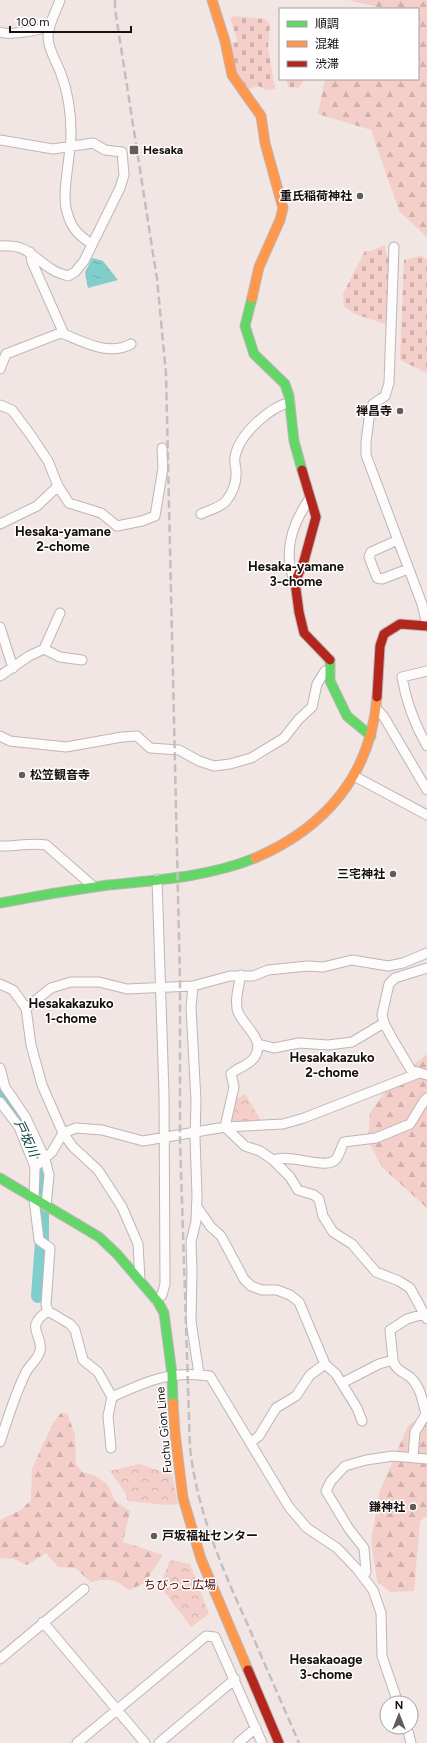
<svg xmlns="http://www.w3.org/2000/svg" width="427" height="1743" viewBox="0 0 427 1743" font-family="Figtree,'Noto Sans JP',sans-serif">
  <style>
    .forest { fill: url(#forest-firs) }
    .cemetery { fill: url(#cemetery-stones) }
    .park { fill: url(#park-crowns) }
    .water { fill: url(#water-ripples) }
    .lines { fill: none; stroke-linecap: round; stroke-linejoin: round }
    .river { stroke: #80cecc; stroke-width: 14 }
    .street-casing { stroke: #beb6b5; stroke-width: 11 }
    .fast-casing { stroke: #beb6b5; stroke-width: 11 }
    .slow-casing { stroke: #beb6b5; stroke-width: 11 }
    .jam-casing { stroke: #beb6b5; stroke-width: 11 }
    .street { stroke: #fdfbfb; stroke-width: 9 }
    .fast { stroke: #63d668; stroke-width: 9 }
    .slow { stroke: #ff974d; stroke-width: 9 }
    .jam { stroke: #b3261e; stroke-width: 9 }
    .rail { stroke: #c1bfbf; stroke-width: 2.5; stroke-dasharray: 8 4; stroke-linecap: butt }
    .poi-dot { fill: #635b5a; stroke: #fff; stroke-width: 1.5 }
    .labels { text-anchor: middle; stroke-width: 3; stroke-linejoin: round; paint-order: stroke }
    .poi-label { font-size: 12px; font-weight: bold; fill: #17100f; stroke: #fff; text-anchor: end }
    .street-label { font-size: 12px; fill: #17100f; stroke: #fff }
    .park-label { font-size: 12px; fill: #540805; stroke: #fff }
    .neighbourhood-label { font-size: 13px; font-weight: bold; fill: #17100f; stroke: #fff }
    .water-label { font-size: 13px; font-style: italic; fill: #003a39; stroke: #fff }
  </style>
  <defs>
    <pattern id="forest-firs" width="22" height="20" patternUnits="userSpaceOnUse"><rect width="22" height="20" fill="#f4cec8"/><path d="M5 1l3.5 6h-7zM16 11l3.5 6h-7z" fill="#d0b0ab"/></pattern>
    <pattern id="cemetery-stones" width="16" height="16" patternUnits="userSpaceOnUse"><rect width="16" height="16" fill="#f4cec8"/><path d="M2 7V4a2 2 0 0 1 4 0v3zM10 15v-3a2 2 0 0 1 4 0v3z" fill="#d0b0ab"/></pattern>
    <pattern id="park-crowns" width="20" height="18" patternUnits="userSpaceOnUse"><rect width="20" height="18" fill="#f4cec8"/><path d="M2 6a3 3 0 1 1 6 0M12 15a3 3 0 1 1 6 0" fill="none" stroke="#d0b0ab"/></pattern>
    <pattern id="water-ripples" width="26" height="14" patternUnits="userSpaceOnUse"><rect width="26" height="14" fill="#80cecc"/><path d="M2 4q2-2 4 0t4 0M15 11q2-2 4 0t4 0" fill="none" stroke="#6eb0ae"/></pattern>
  </defs>
  <rect width="100%" height="100%" fill="#f1e6e4"/>
  <path class="forest" d="M 349,0 L 427,0 L 427,237 L 399,211 L 371,130 L 318,114 L 325,79 L 418,79 L 418,9 L 386,9 Z
    M 427,1054 L 427,1208 L 382,1167 L 368,1141 L 370,1113 L 391,1083 Z
    M 427,1411 L 427,1516 L 420,1521 L 414,1591 L 390,1592 L 377,1581 L 371,1542 L 379,1493 L 408,1426 Z
    M 61,1413 L 67,1413 L 75,1435 L 76,1465 L 82,1472 L 96,1476 L 107,1484 L 115,1501 L 130,1511 L 123,1542 L 163,1555 L 145,1583 L 129,1590 C 114,1579 110,1578 91,1582 L 75,1568 L 58,1567 L 46,1553 L 27,1565 L 14,1559 L 0,1558 L 0,1520 L 21,1510 L 31,1500 L 32,1469 L 53,1423 Z"/>
  <path class="cemetery" d="M 235,16 L 265,19 L 270,24 L 268,48 L 275,89 L 265,90 L 259,86 L 245,90 L 240,85 L 230,43 L 238,42 L 230,18 Z
    M 286,79 L 304,79 L 299,88 L 288,87 Z
    M 385,245 L 386,253 L 391,261 L 388,317 L 385,324 L 355,314 L 344,306 L 343,294 L 365,251 L 371,251 Z
    M 421,256 L 427,259 L 427,373 L 400,360 L 404,260 Z"/>
  <path class="park" d="M 245,1094 L 262,1122 L 232,1124 L 230,1121 L 236,1099 Z
    M 139,1464 L 172,1475 L 178,1504 L 168,1505 L 128,1501 L 125,1492 L 110,1471 Z
    M 170,1560 L 190,1564 L 209,1614 L 191,1627 L 160,1586 Z"/>
  <path class="water" d="M 92,258 L 103,261 L 118,280 L 88,288 L 85,273 Z"/>
  <g class="lines">
    <path class="river" d="M 0,1091 C 15,1113 31,1136 38,1162 C 41,1170 40,1181 40,1190
      M 38,1296 L 42,1242 L 42,1213"/>
    <defs>
      <path id="street" d="M 60,0 C 56,12 48,24 48,37 C 48,50 57,62 61,74 C 68,92 71,114 71,134 C 71,155 61,194 67,212 C 71,228 79,236 92,244
        M 0,32 C 9,36 40,30 50,26
        M 0,140 L 53,149 L 93,143 L 105,150 L 122,152 L 124,175 L 120,188 L 84,261 L 75,272 L 68,276 C 63,274 57,273 53,270 C 31,257 29,244 0,246
        M 394,247 L 389,383 L 385,396 L 373,404 L 370,411 L 366,442 L 366,455 L 422,604 L 427,625
        M 30,252 L 32,262 L 64,334 C 85,343 110,356 131,344
        M 0,369 L 6,354 L 63,332
        M 0,405 L 12,410 L 30,434 L 48,461 L 58,486 L 69,503 L 101,513 L 117,526 L 142,521 L 155,516 L 163,468 L 162,448
        M 201,514 C 209,510 220,508 226,501 C 232,494 237,482 236,472 C 236,467 234,463 235,457 C 239,434 269,408 290,402
        M 0,524 L 37,506 L 58,486
        M 398,540 L 371,552 L 369,557 L 377,578 L 382,579 L 408,569
        M 295,582 C 282,552 292,524 310,498
        M 0,627 L 13,668
        M 44,649 L 60,657 L 82,660
        M 427,671 L 402,677 C 406,701 415,725 427,746
        M 0,676 L 29,656 L 44,649 L 60,613
        M 376,708 L 384,717 L 427,790
        M 0,736 L 10,741 L 66,747 L 122,737 L 137,736 L 150,748 L 179,750 L 199,761 L 214,766 L 230,764 L 251,758 L 284,738 L 299,719 L 312,707 L 317,684 L 325,671 L 330,671
        M 354,776 L 427,815
        M 0,846 C 16,847 30,842 46,845 L 94,887
        M 427,968 L 395,978 L 389,984 L 382,1015 L 384,1023 L 392,1038 L 411,1070 L 427,1075
        M 0,984 L 13,990 L 26,1008 L 31,1045 L 42,1085 L 63,1133 L 73,1147 L 98,1170 L 122,1207 L 138,1244 L 140,1280
        M 193,986 L 191,1007 L 196,1101 L 195,1138 L 197,1195 L 196,1221 L 191,1242 L 192,1271 L 191,1321 L 199,1374
        M 26,1008 L 51,988 L 71,982 L 99,982 L 127,989 L 193,986 L 230,976 L 253,976 L 268,970 L 308,966 L 323,967 L 352,960 L 388,966 L 403,963 L 427,953
        M 258,1044 L 274,1048 L 299,1043 L 328,1045 L 352,1042 L 384,1023
        M 0,1068 L 5,1087 L 25,1116 L 45,1159 L 49,1175 L 46,1206
        M 0,1102 L 19,1127 L 35,1167
        M 225,1127 L 245,1146 L 260,1151 L 273,1160 L 290,1177 L 298,1190 L 314,1195 L 319,1199 L 323,1216 L 333,1232 L 352,1244 L 376,1272 L 399,1281 L 410,1288 L 427,1319
        M 225,1127 L 234,1087 L 231,1074 C 238,1067 248,1066 254,1058 C 267,1040 244,1027 238,1012 C 234,1002 239,985 241,975
        M 273,1160 C 291,1153 327,1171 336,1159 C 340,1154 341,1147 344,1142 L 376,1138 L 410,1124 L 424,1101 L 427,1098
        M 197,1207 L 211,1227 L 221,1236 L 244,1279 L 251,1286 L 262,1290 L 277,1290 L 290,1295 L 299,1302 L 325,1364 L 336,1374 L 357,1408 L 362,1421
        M 156,1300 L 162,1295 L 165,1284 L 164,1094 L 157,879
        M 393,1360 C 396,1371 402,1371 410,1377 C 421,1387 422,1400 426,1414 L 415,1432 L 413,1457
        M 342,1383 L 379,1364 L 393,1360 L 390,1330 L 407,1319 L 424,1314
        M 112,1397 C 147,1381 171,1370 210,1376 L 289,1507 L 307,1528 L 337,1548 L 357,1569 L 373,1590 L 381,1613 L 382,1656 L 398,1703
        M 0,1442 C 8,1418 15,1394 26,1372 C 30,1365 38,1359 40,1351 C 44,1335 23,1328 48,1311
        M 251,1442 L 259,1436 L 276,1408 L 296,1396 L 310,1375 L 325,1364
        M 111,1448 L 108,1416 L 112,1397 L 98,1372 L 83,1360 L 75,1330 L 70,1324 L 48,1311 L 46,1305 L 50,1248 L 39,1240 L 34,1199 L 35,1167 L 52,1152 L 63,1133 L 76,1128 L 102,1130 L 143,1141 L 225,1127 L 283,1124 L 304,1118 L 419,1073
        M 363,1576 L 366,1572 L 364,1548 L 349,1529 L 326,1491 L 331,1481 L 345,1466 L 366,1460 L 393,1456 L 427,1459
        M 43,1622 L 145,1743
        M 0,1659 L 84,1589
        M 407,1727 L 411,1743
        M 77,1743 L 206,1636 L 215,1637 L 262,1743
        M 159,1743 L 235,1679
        M 238,1743 L 256,1728"/>
      <path id="fast" d="M 252,298 L 245,326 L 254,354 L 285,384 L 289,396 L 294,441 L 302,470
        M 330,660 L 330,681 L 347,716 L 371,736
        M 0,903 C 36,896 72,890 108,885 C 158,880 208,877 255,858
        M 0,1178 L 99,1237 L 117,1254 L 158,1302 L 164,1313 L 172,1374 L 173,1403"/>
      <path id="slow" d="M 212,0 L 225,41 L 232,75 L 261,116 L 265,143 L 283,208 L 280,220 L 259,267 L 252,298
        M 255,858 C 325,828 371,775 377,697
        M 173,1403 L 175,1433 L 183,1498 L 201,1559 L 248,1670"/>
      <path id="jam" d="M 302,470 L 316,517 L 304,561 L 295,582 L 299,612 L 304,633 L 330,660
        M 377,697 L 380,646 L 384,634 L 400,624 L 427,626
        M 248,1670 L 279,1743"/>
    </defs>
    <use href="#street" class="street-casing"/>
    <use href="#fast" class="fast-casing"/>
    <use href="#slow" class="slow-casing"/>
    <use href="#jam" class="jam-casing"/>
    <use href="#street" class="street"/>
    <use href="#fast" class="fast"/>
    <use href="#slow" class="slow"/>
    <use href="#jam" class="jam"/>
    <path class="rail" d="M 115,0 L 115,9 L 157,279 L 166,374 L 180,981 L 180,1140 L 190,1448 C 197,1510 221,1566 247,1623 C 264,1663 282,1703 299,1743"/>
  </g>
  <g class="poi-dot">
    <rect x="129" y="145" width="10" height="10" rx="2"/>
    <circle cx="360" cy="196" r="4"/>
    <circle cx="400" cy="411" r="4"/>
    <circle cx="22" cy="775" r="4"/>
    <circle cx="393" cy="874" r="4"/>
    <circle cx="413" cy="1507" r="4"/>
    <circle cx="154" cy="1536" r="4"/>
  </g>
  <g class="labels">
    <g class="poi-label">
      <text x="143" y="154" text-anchor="start">Hesaka</text>
      <text x="352" y="200">重氏稲荷神社</text>
      <text x="392" y="415">禅昌寺</text>
      <text x="30" y="779" text-anchor="start">松笠観音寺</text>
      <text x="385" y="878">三宅神社</text>
      <text x="405" y="1511">鎌神社</text>
      <text x="162" y="1540" text-anchor="start">戸坂福祉センター</text>
    </g>
    <g class="street-label">
      <text transform="translate(164 1430) rotate(-95)" y="4">Fuchu Gion Line</text>
    </g>
    <g class="park-label">
      <text x="180" y="1589">ちびっこ広場</text>
    </g>
    <g class="neighbourhood-label">
      <text x="63" y="536">Hesaka-yamane<tspan x="63" dy="15">2-chome</tspan></text>
      <text x="296" y="571">Hesaka-yamane<tspan x="296" dy="15">3-chome</tspan></text>
      <text x="71" y="1008">Hesakakazuko<tspan x="71" dy="15">1-chome</tspan></text>
      <text x="332" y="1062">Hesakakazuko<tspan x="332" dy="15">2-chome</tspan></text>
      <text x="326" y="1664">Hesakaoage<tspan x="326" dy="15">3-chome</tspan></text>
    </g>
    <g class="water-label">
      <text transform="translate(27 1138) rotate(65)" y="5">戸坂川</text>
    </g>
  </g>
  <rect x="279" y="8" width="140" height="72" fill="#ffffff" stroke="#a29f9f"/>
  <rect x="287" y="21" width="20" height="6" fill="#63d668" stroke="#a29f9f"/>
  <text x="315" y="28" font-size="12" fill="#17100f">順調</text>
  <rect x="287" y="41" width="20" height="6" fill="#ff974d" stroke="#a29f9f"/>
  <text x="315" y="48" font-size="12" fill="#17100f">混雑</text>
  <rect x="287" y="61" width="20" height="6" fill="#b3261e" stroke="#a29f9f"/>
  <text x="315" y="68" font-size="12" fill="#17100f">渋滞</text>
  <g transform="translate(399 1715)"><circle r="19" fill="#ffffff" stroke="#a29f9f"/>
  <path d="M0-3L7 15L0 10L-7 15Z" fill="#635b5a"/>
  <text y="-6" font-size="11" font-weight="bold" text-anchor="middle" fill="#17100f">N</text>
  </g>
  <path d="M10 26v6h121v-6" fill="none" stroke="#17100f" stroke-width="2"/>
  <text x="16" y="26" font-size="12" fill="#17100f" stroke="#ffffff" stroke-width="3" paint-order="stroke">100 m</text>
</svg>
